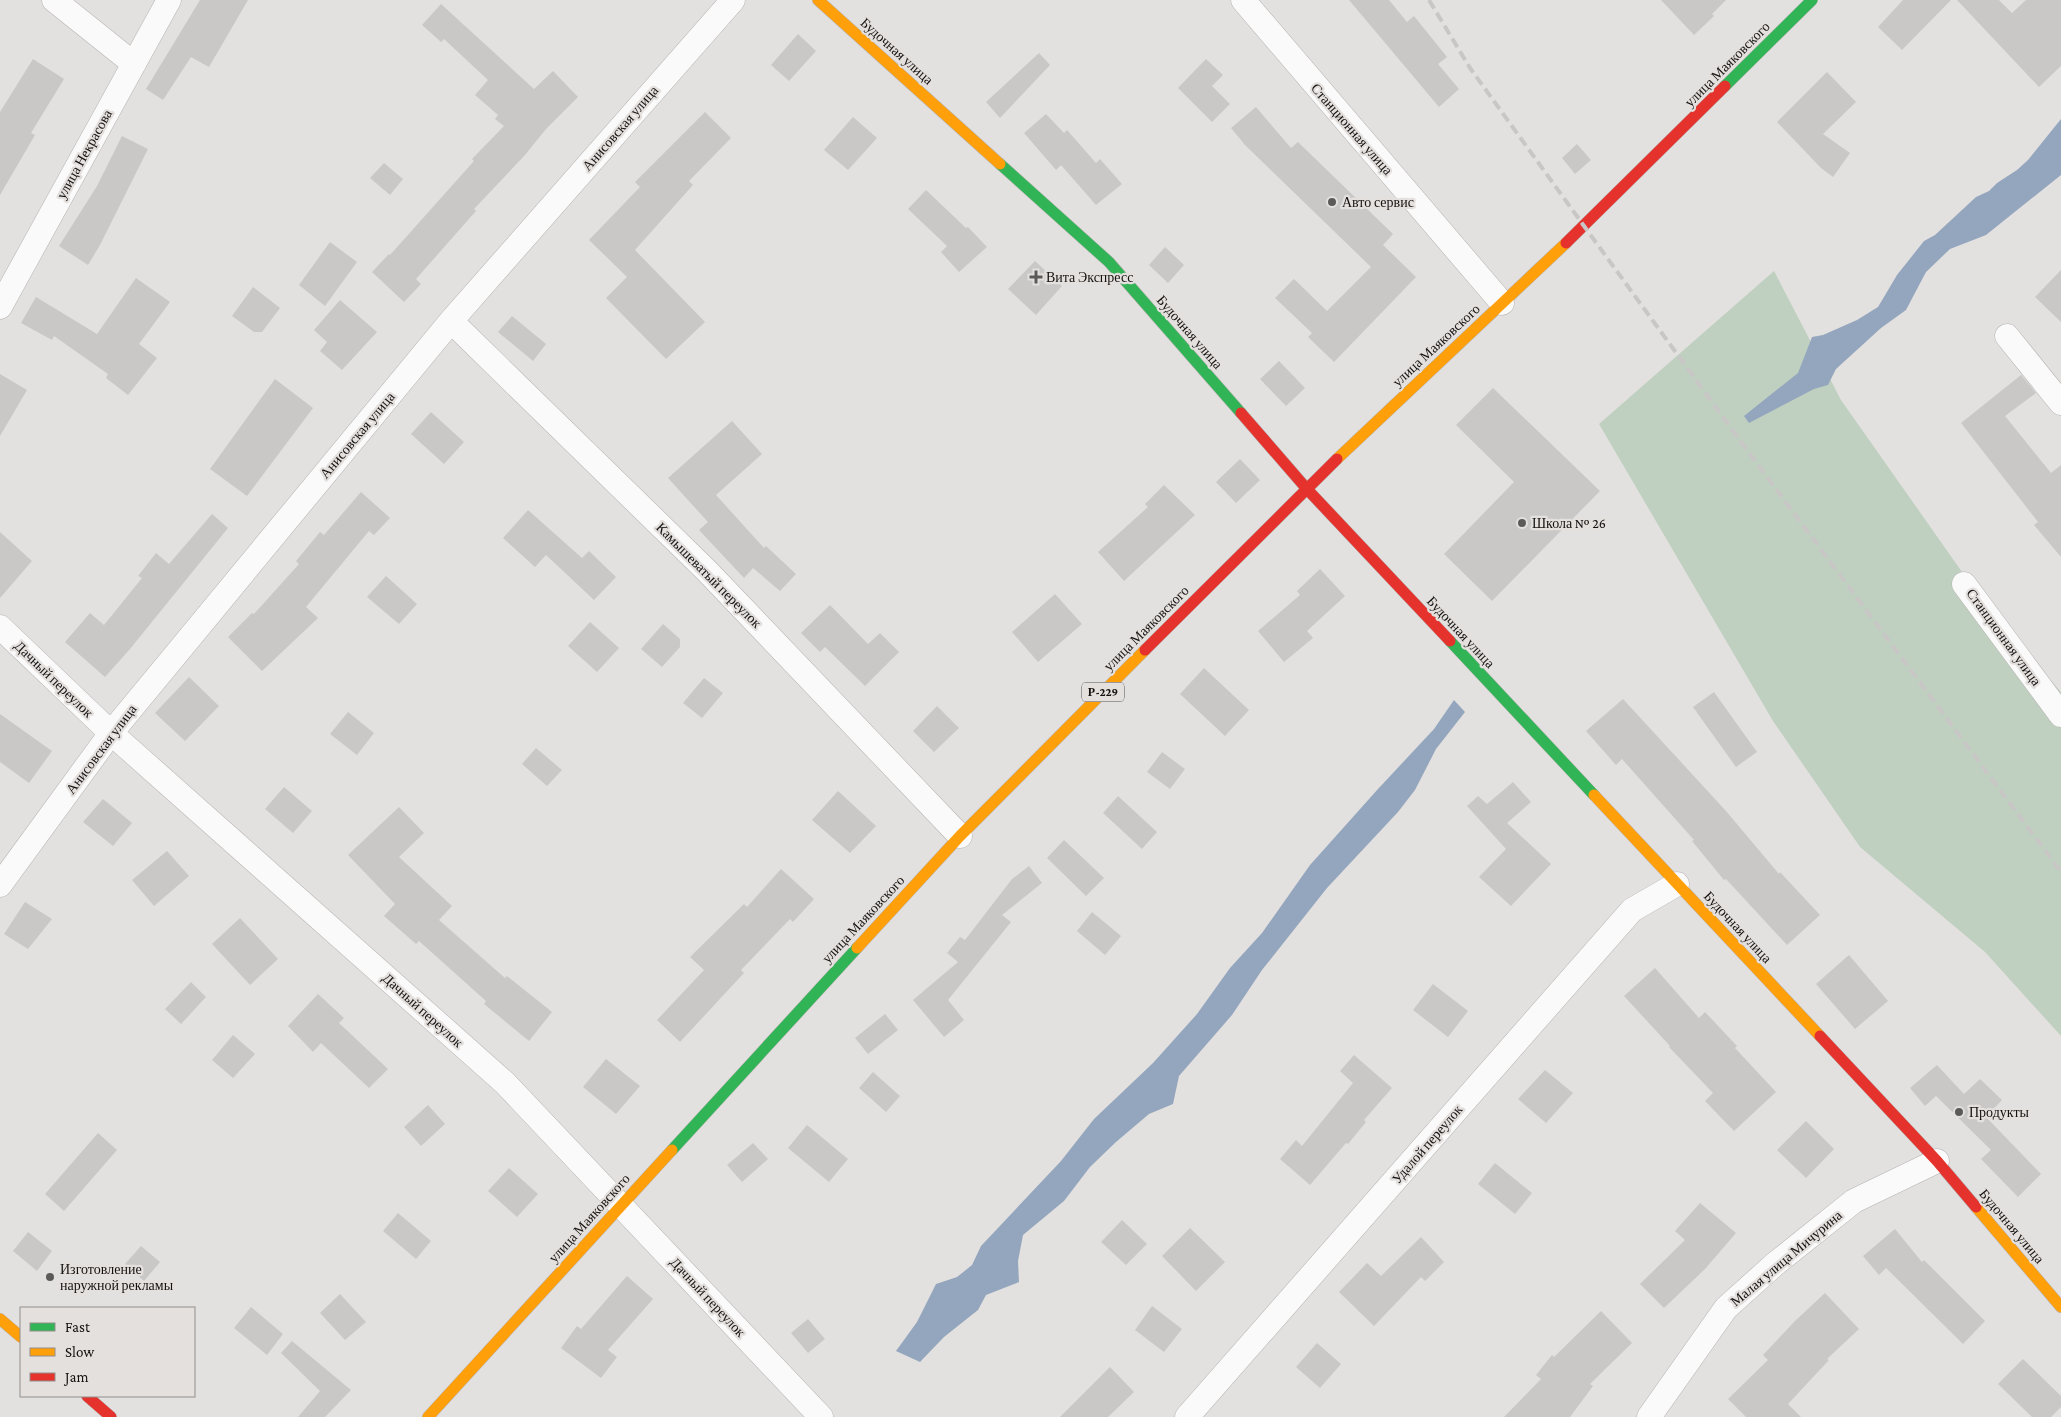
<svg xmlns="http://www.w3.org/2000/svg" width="2061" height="1417" viewBox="0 0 2061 1417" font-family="'Crimson Pro',serif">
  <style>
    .green { fill: #bfd0c0 }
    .water { fill: #94a6bd }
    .building { fill: #c9c8c6 }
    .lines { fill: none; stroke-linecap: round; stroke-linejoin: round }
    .street-casing { stroke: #b5b3b2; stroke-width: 25 }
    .fast-casing { stroke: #b5b3b2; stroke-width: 12 }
    .slow-casing { stroke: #b5b3b2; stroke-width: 12 }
    .jam-casing { stroke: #b5b3b2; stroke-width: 12 }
    .street { stroke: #fbfafa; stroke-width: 24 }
    .fast { stroke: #30b455; stroke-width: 11 }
    .slow { stroke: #ff9f0a; stroke-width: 11 }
    .jam { stroke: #e5322d; stroke-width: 11 }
    .rail { stroke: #c8c7c6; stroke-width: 4; stroke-dasharray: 10 5; stroke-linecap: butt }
    .poi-dot { fill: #5c5a59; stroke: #e4e0de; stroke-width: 2 }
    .labels { text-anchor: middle; stroke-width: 4.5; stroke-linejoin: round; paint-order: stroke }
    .shield { fill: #e4e0de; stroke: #52504e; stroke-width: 1 }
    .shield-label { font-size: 12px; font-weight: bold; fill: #141211 }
    .street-label { font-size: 14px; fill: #141211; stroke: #e4e0de }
    .poi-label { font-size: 14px; fill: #141211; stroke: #e4e0de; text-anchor: start }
  </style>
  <rect width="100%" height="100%" fill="#e3e1df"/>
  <path class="green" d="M 1774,271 L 1841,400 L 1993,616 L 2061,692 L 2061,1036 L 1985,952 L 1860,847 L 1773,721 L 1599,424 Z"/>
  <path class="water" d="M 2061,119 L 2061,175 L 1986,235 L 1950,249 L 1926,272 L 1906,310 L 1881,328 L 1836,369 L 1828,385 L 1814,389 L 1749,423 L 1744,416 L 1798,373 L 1812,337 L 1823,335 L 1857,320 L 1878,307 L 1897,275 L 1924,241 L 1935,235 L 1976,197 L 1989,191 L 1997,183 L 2017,170 L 2028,160 Z
    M 1454,700 L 1465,712 L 1436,749 L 1415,790 L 1398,812 L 1327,888 L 1262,970 L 1232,1015 L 1179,1076 L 1173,1104 L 1149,1114 L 1116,1142 L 1090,1167 L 1064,1201 L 1023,1235 L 1018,1261 L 1019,1282 L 986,1295 L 978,1310 L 944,1337 L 920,1362 L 896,1351 L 917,1322 L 936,1284 L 957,1277 L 972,1265 L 981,1246 L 1061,1161 L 1094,1119 L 1153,1063 L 1197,1014 L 1230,968 L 1262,933 L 1310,865 L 1378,789 L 1434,729 Z"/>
  <path class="building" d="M 200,0 L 248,0 L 209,67 L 191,57 L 163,100 L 146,89 Z
    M 1349,0 L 1389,0 L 1407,22 L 1414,16 L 1447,57 L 1438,64 L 1459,89 L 1439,107 Z
    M 1661,0 L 1726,0 L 1712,14 L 1714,16 L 1694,35 Z
    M 1903,0 L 1951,0 L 1902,50 L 1878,27 Z
    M 1957,0 L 1999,0 L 2012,13 L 2026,0 L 2061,0 L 2061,66 L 2039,87 Z
    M 441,4 L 534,89 L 553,71 L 578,97 L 546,129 L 525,155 L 474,209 L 476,211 L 416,279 L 421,284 L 404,302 L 372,272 L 389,254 L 390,255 L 474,161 L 472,159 L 504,126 L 495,119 L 498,115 L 475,95 L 488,80 L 444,39 L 441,42 L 422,25 Z
    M 798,34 L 816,51 L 789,81 L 771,65 Z
    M 1039,53 L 1050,65 L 1000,118 L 986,102 Z
    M 33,59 L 64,79 L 31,133 L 35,135 L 0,195 L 0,112 Z
    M 1206,59 L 1223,75 L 1212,86 L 1230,104 L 1212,122 L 1178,88 Z
    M 1827,72 L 1856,102 L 1823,134 L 1850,153 L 1833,177 L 1821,168 L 1777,122 Z
    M 1256,107 L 1291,148 L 1298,142 L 1393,234 L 1383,245 L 1416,277 L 1334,362 L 1308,337 L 1312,333 L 1275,298 L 1294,279 L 1327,311 L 1371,267 L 1245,145 L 1231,128 Z
    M 705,112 L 731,138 L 689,181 L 693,185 L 635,250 L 705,322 L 666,359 L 606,298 L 627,277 L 589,240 L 640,187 L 635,182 Z
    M 1046,114 L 1064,133 L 1067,130 L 1096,163 L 1100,159 L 1122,184 L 1096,205 L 1061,165 L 1056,170 L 1024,133 Z
    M 853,117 L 877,138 L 848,170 L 824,150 Z
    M 122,136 L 148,149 L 100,245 L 88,265 L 59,246 L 97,186 Z
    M 1577,144 L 1591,160 L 1575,174 L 1562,158 Z
    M 384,163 L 403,179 L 390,195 L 370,178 Z
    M 926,190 L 966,228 L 968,227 L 987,247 L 959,272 L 941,252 L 947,246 L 908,209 Z
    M 330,242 L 357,262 L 325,306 L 299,285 Z
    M 1165,247 L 1184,265 L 1168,283 L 1149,265 Z
    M 1035,261 L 1062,286 L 1036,315 L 1008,289 Z
    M 2061,270 L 2061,322 L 2035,297 Z
    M 136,278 L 170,302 L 139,344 L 157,358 L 128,395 L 106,378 L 108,374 L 54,336 L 52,340 L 21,323 L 36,297 L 97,334 Z
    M 253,287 L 280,308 L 262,332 L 254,332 L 232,316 Z
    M 340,300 L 377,332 L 342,370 L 320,351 L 327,342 L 314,330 Z
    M 512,316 L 546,344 L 533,361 L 498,332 Z
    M 1279,361 L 1305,388 L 1286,406 L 1260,379 Z
    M 0,374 L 27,390 L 0,436 Z
    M 2021,375 L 2036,393 L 2005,416 L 2051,473 L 2061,465 L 2061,557 L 2034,525 L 2038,522 L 1961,423 Z
    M 275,379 L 313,408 L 247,496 L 210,469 Z
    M 1493,388 L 1600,491 L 1492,601 L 1444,554 L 1514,482 L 1456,425 Z
    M 431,412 L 464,442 L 444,464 L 411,434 Z
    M 732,421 L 762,454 L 716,495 L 764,548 L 766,546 L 796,574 L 780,591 L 753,568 L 744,578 L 699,530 L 708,522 L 668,478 Z
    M 1240,459 L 1260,480 L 1236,503 L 1216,482 Z
    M 1164,485 L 1195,515 L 1124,581 L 1098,552 L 1148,507 L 1145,504 Z
    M 361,492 L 390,518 L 374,535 L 369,531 L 306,607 L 318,618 L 262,671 L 228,637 L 252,613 L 254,614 L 299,564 L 296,561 L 320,532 L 324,535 Z
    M 528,510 L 582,558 L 589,551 L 616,577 L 594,600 L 546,555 L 535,567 L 503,538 Z
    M 212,514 L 228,528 L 130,649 L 105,677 L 65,642 L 90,613 L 104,625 L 142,578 L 138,576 L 156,553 L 169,564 Z
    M 0,532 L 32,561 L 0,598 Z
    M 1320,569 L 1345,596 L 1307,631 L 1313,638 L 1284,662 L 1258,631 L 1300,595 L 1297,591 Z
    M 386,576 L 417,604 L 399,624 L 367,597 Z
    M 1055,594 L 1082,624 L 1038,662 L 1012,632 Z
    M 830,605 L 868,644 L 880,633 L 899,652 L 865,686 L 825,647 L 820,652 L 801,633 Z
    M 590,622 L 619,648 L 597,672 L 568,646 Z
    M 663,624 L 680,639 L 680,647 L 662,667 L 641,649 Z
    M 1204,668 L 1249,710 L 1225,736 L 1180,694 Z
    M 189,677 L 219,706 L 185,741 L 155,713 Z
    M 704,678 L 723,693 L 702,718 L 683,703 Z
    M 1714,692 L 1757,752 L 1736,767 L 1693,707 Z
    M 1623,699 L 1726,811 L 1779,874 L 1780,872 L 1820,915 L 1787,945 L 1726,879 L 1724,880 L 1692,841 L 1694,840 L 1622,759 L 1616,765 L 1586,731 Z
    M 937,706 L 959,728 L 934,752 L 913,731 Z
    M 348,712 L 374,733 L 357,755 L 330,734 Z
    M 0,714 L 52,751 L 29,783 L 0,762 Z
    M 536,748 L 562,770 L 547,786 L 522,764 Z
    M 1162,752 L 1185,769 L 1170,789 L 1147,772 Z
    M 1513,782 L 1531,802 L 1507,823 L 1551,864 L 1511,906 L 1479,877 L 1506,849 L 1467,806 L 1478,796 L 1487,804 Z
    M 284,787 L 312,811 L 293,833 L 265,809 Z
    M 838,791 L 876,826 L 850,853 L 812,820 Z
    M 1118,796 L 1157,832 L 1142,849 L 1103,813 Z
    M 103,799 L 132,823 L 113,846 L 83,822 Z
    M 399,807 L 424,833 L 399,857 L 452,906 L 439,920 L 505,978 L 507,976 L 552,1012 L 529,1041 L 484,1004 L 486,1001 L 419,941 L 416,944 L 384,916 L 395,904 L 348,855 Z
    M 1064,840 L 1104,878 L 1086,896 L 1047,858 Z
    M 167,851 L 189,876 L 154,906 L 132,880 Z
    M 1029,866 L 1042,883 L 1002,915 L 1011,922 L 948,1000 L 964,1020 L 944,1037 L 913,1000 L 958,962 L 947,953 L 960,937 L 965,940 L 1012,879 Z
    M 781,869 L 814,899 L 793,922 L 790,919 L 741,970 L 744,973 L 680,1042 L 657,1020 L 704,970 L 690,957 L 744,904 L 747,907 Z
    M 25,902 L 52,919 L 28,949 L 4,934 Z
    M 1092,912 L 1121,936 L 1105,955 L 1077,931 Z
    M 240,918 L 278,959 L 250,985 L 212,944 Z
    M 1849,955 L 1888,1001 L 1855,1029 L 1816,984 Z
    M 1655,968 L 1699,1018 L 1705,1012 L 1737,1046 L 1735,1048 L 1776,1092 L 1734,1131 L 1705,1101 L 1713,1093 L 1669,1047 L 1670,1046 L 1624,996 Z
    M 191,982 L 206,997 L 181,1024 L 165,1009 Z
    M 1433,984 L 1468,1011 L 1448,1037 L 1413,1010 Z
    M 318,994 L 344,1018 L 339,1023 L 388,1069 L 369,1088 L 321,1043 L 313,1052 L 288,1026 Z
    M 885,1014 L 898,1030 L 868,1054 L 855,1038 Z
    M 233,1035 L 255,1054 L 233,1078 L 212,1060 Z
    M 1354,1055 L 1392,1088 L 1364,1120 L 1366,1122 L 1348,1144 L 1346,1143 L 1310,1185 L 1280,1159 L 1296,1140 L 1302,1146 L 1353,1083 L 1340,1071 Z
    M 606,1059 L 640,1086 L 616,1114 L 583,1087 Z
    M 1937,1065 L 1964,1094 L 1980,1079 L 2002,1100 L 1986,1117 L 2041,1174 L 2018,1197 L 1981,1159 L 1991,1150 L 1936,1096 L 1925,1106 L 1910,1088 Z
    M 1545,1070 L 1573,1093 L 1546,1123 L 1518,1099 Z
    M 873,1072 L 900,1096 L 886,1112 L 859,1088 Z
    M 428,1105 L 445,1124 L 421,1146 L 404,1127 Z
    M 1806,1121 L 1834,1149 L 1806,1178 L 1777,1150 Z
    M 807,1125 L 848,1159 L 829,1182 L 788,1148 Z
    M 98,1133 L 117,1150 L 64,1211 L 45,1194 Z
    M 753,1143 L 768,1159 L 742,1182 L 727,1165 Z
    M 1495,1163 L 1532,1193 L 1515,1214 L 1478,1184 Z
    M 509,1168 L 538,1194 L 517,1217 L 488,1191 Z
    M 1700,1203 L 1736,1233 L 1705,1269 L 1664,1308 L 1640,1284 L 1685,1240 L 1675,1231 Z
    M 398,1213 L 431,1241 L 416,1259 L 383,1231 Z
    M 1122,1220 L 1147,1244 L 1126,1265 L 1101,1242 Z
    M 1190,1228 L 1225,1262 L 1196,1291 L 1162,1256 Z
    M 1895,1229 L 1922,1262 L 1924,1260 L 1985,1321 L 1963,1344 L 1886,1268 L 1879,1275 L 1863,1256 Z
    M 28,1232 L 52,1251 L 37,1271 L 13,1251 Z
    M 1421,1237 L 1444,1262 L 1425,1281 L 1421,1277 L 1374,1326 L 1339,1292 L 1367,1263 L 1381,1276 Z
    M 141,1246 L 160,1262 L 144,1281 L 125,1264 Z
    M 627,1276 L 653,1299 L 608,1350 L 617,1357 L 601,1378 L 561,1348 L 577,1326 L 581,1329 Z
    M 1825,1293 L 1859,1329 L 1827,1359 L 1829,1360 L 1788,1404 L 1801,1417 L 1746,1417 L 1728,1399 L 1768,1360 L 1763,1355 L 1795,1321 Z
    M 340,1294 L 366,1322 L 345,1340 L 320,1313 Z
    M 1152,1306 L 1182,1329 L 1164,1352 L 1135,1330 Z
    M 251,1307 L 283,1334 L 267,1355 L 234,1328 Z
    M 1601,1311 L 1632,1343 L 1590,1384 L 1593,1386 L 1570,1417 L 1504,1417 L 1541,1379 L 1536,1375 L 1552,1355 L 1554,1357 Z
    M 808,1319 L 825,1339 L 808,1353 L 791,1333 Z
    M 292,1341 L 351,1390 L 325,1417 L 298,1417 L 320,1391 L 281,1353 Z
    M 1317,1343 L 1341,1364 L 1320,1388 L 1296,1367 Z
    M 2023,1359 L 2061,1396 L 2061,1407 L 2051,1417 L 2032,1417 L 1998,1384 Z
    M 1110,1367 L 1134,1392 L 1108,1417 L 1060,1417 Z"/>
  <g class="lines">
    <defs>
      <path id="street" d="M 54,0 L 134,64
        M 1243,0 L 1502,303
        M 0,307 L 169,0
        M 451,321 L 707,571 L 960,836
        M 2007,336 L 2061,403
        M 1964,584 L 2061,715
        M 0,627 L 111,733 L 505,1083 L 821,1417
        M 0,885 L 111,733 L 451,321 L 733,0
        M 1187,1417 L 1632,910 L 1677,884
        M 1649,1417 L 1726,1308 L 1775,1264 L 1854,1201 L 1937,1161"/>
      <path id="fast" d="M 1725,86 L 1812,0
        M 1000,164 L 1109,262 L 1241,413
        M 1450,641 L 1594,795
        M 672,1150 L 857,948"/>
      <path id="slow" d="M 818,0 L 1000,164
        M 1337,459 L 1566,243
        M 1594,795 L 1820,1036
        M 857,948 L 960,836 L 1145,650
        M 1976,1207 L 2061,1307
        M 0,1319 L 21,1337
        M 428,1417 L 672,1150"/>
      <path id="jam" d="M 1566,243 L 1725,86
        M 1241,413 L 1306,488 L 1450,641
        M 1145,650 L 1337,459
        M 1820,1036 L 1937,1161 L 1976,1207
        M 87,1396 L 111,1417"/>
    </defs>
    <use href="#street" class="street-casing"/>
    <use href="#fast" class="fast-casing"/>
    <use href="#slow" class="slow-casing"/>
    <use href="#jam" class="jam-casing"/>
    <use href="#street" class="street"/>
    <use href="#fast" class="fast"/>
    <use href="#slow" class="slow"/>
    <use href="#jam" class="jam"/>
    <path class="rail" d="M 1429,0 L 1470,68 L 1584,226 L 1741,442 L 2061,872"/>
  </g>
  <g class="poi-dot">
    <circle cx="1332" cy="202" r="5"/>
    <path d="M1033.5 269.5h5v5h5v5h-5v5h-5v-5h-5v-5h5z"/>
    <circle cx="1522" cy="523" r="5"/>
    <circle cx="1959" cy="1112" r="5"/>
    <circle cx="50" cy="1277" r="5"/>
  </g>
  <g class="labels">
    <rect class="shield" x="1082" y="682.5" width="42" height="19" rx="4"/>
    <g class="shield-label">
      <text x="1103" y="696">Р-229</text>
    </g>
    <g class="street-label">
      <text transform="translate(897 51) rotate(42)" y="5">Будочная улица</text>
      <text transform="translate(1727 64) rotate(-45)" y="5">улица Маяковского</text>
      <text transform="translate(620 128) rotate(-49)" y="5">Анисовская улица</text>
      <text transform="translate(1352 129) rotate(49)" y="5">Станционная улица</text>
      <text transform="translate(84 154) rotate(-61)" y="5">улица Некрасова</text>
      <text transform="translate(1190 332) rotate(49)" y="5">Будочная улица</text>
      <text transform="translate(1436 345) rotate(-43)" y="5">улица Маяковского</text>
      <text transform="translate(357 435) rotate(-50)" y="5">Анисовская улица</text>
      <text transform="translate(709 575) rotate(45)" y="5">Камышеватый переулок</text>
      <text transform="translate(1146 628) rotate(-45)" y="5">улица Маяковского</text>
      <text transform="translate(1461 632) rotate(47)" y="5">Будочная улица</text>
      <text transform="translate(2004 637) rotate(54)" y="5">Станционная улица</text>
      <text transform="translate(54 679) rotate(44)" y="5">Дачный переулок</text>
      <text transform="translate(101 749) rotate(-53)" y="5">Анисовская улица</text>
      <text transform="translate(863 919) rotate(-47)" y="5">улица Маяковского</text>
      <text transform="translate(1738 927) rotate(47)" y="5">Будочная улица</text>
      <text transform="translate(423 1010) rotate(42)" y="5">Дачный переулок</text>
      <text transform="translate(1427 1144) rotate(-49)" y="5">Удалой переулок</text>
      <text transform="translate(589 1218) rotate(-48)" y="5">улица Маяковского</text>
      <text transform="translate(2012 1226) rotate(50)" y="5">Будочная улица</text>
      <text transform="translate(1786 1258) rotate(-40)" y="5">Малая улица Мичурина</text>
      <text transform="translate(708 1297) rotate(47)" y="5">Дачный переулок</text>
    </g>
    <g class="poi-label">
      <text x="1342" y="207">Авто сервис</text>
      <text x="1046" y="282">Вита Экспресс</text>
      <text x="1532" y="528">Школа № 26</text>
      <text x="1969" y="1117">Продукты</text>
      <text x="60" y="1274">Изготовление<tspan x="60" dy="16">наружной рекламы</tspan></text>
    </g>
  </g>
  <rect x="20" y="1307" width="175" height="90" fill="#e4e0de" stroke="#918e8c"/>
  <rect x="30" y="1323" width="25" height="8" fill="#30b455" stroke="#918e8c"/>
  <text x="65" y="1332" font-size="15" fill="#141211">Fast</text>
  <rect x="30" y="1348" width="25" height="8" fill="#ff9f0a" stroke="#918e8c"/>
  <text x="65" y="1357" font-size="15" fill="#141211">Slow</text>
  <rect x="30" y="1373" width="25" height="8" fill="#e5322d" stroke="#918e8c"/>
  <text x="65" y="1382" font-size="15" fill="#141211">Jam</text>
</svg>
